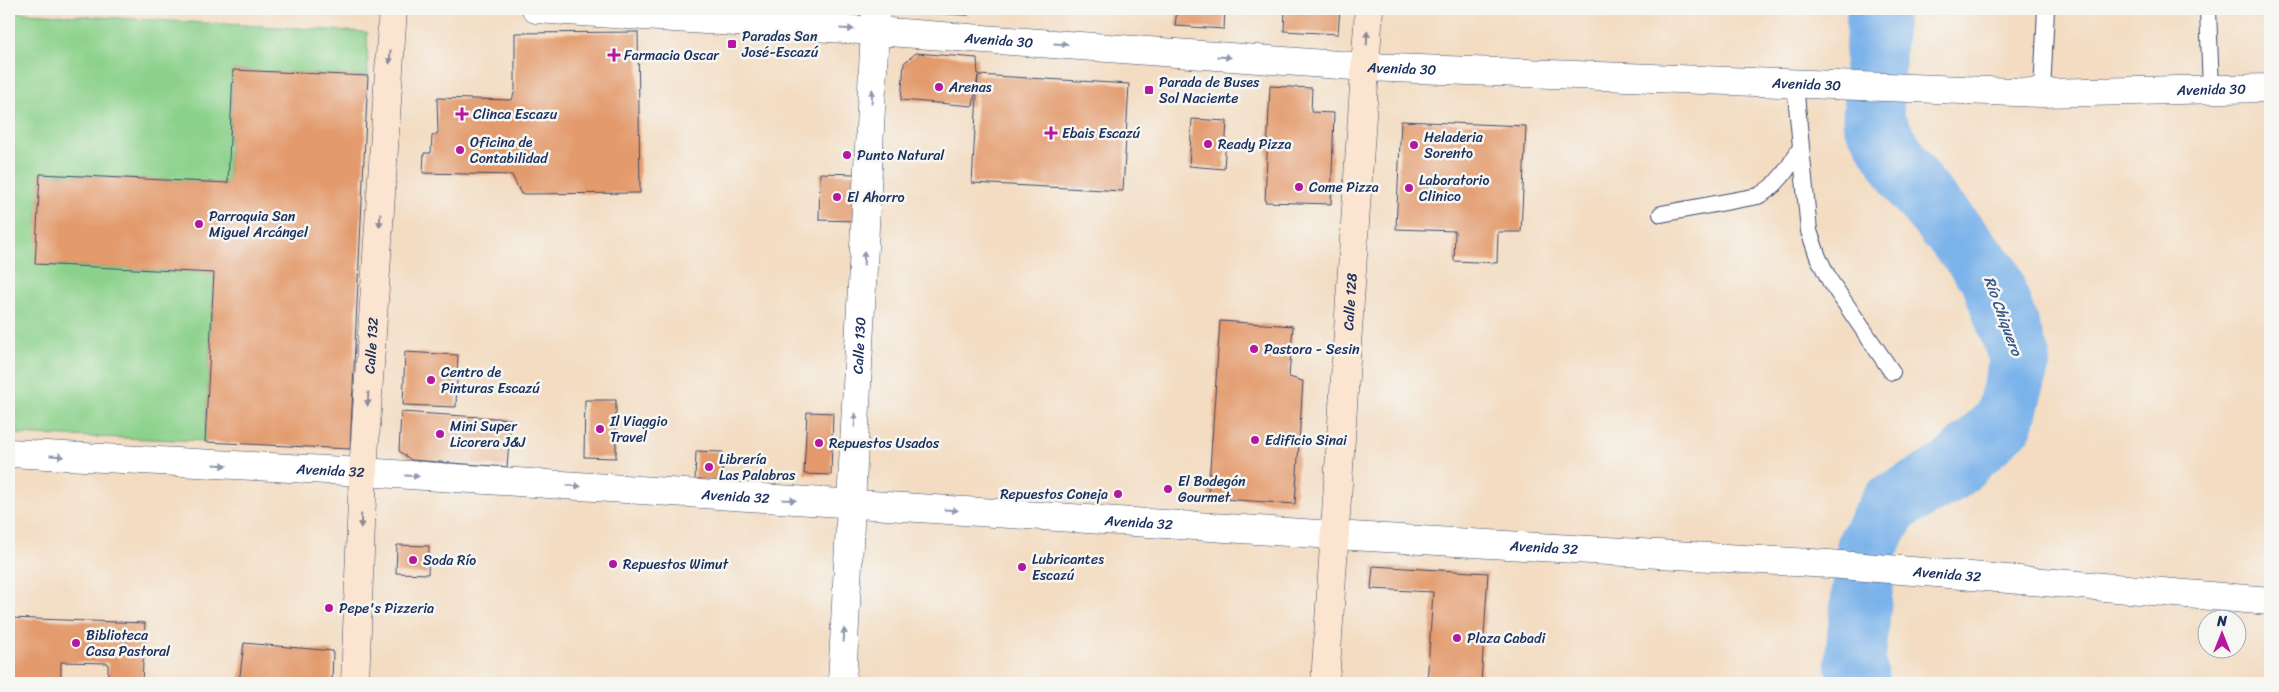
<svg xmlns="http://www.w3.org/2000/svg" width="2279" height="692" viewBox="0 0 2279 692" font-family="Sriracha,sans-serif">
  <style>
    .green { fill: #8cd18b; stroke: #548074 }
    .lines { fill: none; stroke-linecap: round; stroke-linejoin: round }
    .river { stroke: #7ab2ea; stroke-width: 61 }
    .building { fill: #e39a6c }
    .service-casing { stroke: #3b496d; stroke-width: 18 }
    .minor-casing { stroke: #3b496d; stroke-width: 29 }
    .tertiary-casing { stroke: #3b496d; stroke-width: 29 }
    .secondary-casing { stroke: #3b496d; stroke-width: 29 }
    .service { stroke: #fff; stroke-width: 16 }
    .minor { stroke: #fff; stroke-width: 28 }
    .tertiary { stroke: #fff; stroke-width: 28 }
    .secondary { stroke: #fce5d0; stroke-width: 28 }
    .oneway { fill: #8d97ae }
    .oneway2 { fill: #8c8a97 }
    .poi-dot { fill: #b5179e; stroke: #f6f6f2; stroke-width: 2 }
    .labels { text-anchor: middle; stroke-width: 5; stroke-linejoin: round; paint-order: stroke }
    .poi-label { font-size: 14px; fill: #1b2f5e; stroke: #f6f6f2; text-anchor: start }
    .street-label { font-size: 14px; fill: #1b2f5e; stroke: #f6f6f2 }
    .water-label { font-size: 15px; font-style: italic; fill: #385688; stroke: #f6f6f2 }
  </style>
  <rect width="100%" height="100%" fill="#f6f6f2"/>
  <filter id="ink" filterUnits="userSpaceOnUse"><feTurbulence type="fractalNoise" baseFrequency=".02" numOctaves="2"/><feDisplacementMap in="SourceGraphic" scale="10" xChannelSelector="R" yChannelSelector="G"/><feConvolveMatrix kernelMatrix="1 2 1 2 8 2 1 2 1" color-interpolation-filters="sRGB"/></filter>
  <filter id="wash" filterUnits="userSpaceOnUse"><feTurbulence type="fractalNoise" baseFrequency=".0096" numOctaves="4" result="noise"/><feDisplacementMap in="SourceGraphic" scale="20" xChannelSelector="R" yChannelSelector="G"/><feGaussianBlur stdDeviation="1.12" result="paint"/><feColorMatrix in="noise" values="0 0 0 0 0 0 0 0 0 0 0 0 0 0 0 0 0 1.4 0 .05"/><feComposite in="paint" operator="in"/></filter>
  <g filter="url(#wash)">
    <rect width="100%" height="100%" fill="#f3dcc1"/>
    <path class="green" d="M 9,12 L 367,32 L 368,76 L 233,70 L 228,183 L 40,174 L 36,264 L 214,273 L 205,441 L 9,434 Z"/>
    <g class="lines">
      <path class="river" d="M 1860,683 L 1855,661 L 1867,546 L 1890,505 L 1951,471 L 2004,421 L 2020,360 L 1990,275 L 1915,187 L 1873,121 L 1877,9"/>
    </g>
    <g id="blocks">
      <path class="building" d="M 928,9 L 968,9 L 968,15 L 927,13 Z
        M 1177,9 L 1225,9 L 1224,29 L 1175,26 Z
        M 1285,9 L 1340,9 L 1338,34 L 1284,31 Z
        M 638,32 L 640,193 L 521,194 L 512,175 L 423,173 L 424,153 L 431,153 L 432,136 L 438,133 L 437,98 L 512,100 L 515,90 L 515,33 Z
        M 916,53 L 977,58 L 978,75 L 1129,84 L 1123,191 L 972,183 L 978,76 L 973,106 L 901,100 L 904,63 Z
        M 233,70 L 368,76 L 350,449 L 205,442 L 214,273 L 35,264 L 40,174 L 228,183 Z
        M 1270,86 L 1312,88 L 1311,112 L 1334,113 L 1331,204 L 1265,202 Z
        M 1192,119 L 1227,121 L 1224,169 L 1189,166 Z
        M 1401,121 L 1526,126 L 1521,232 L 1498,232 L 1497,263 L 1454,261 L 1455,231 L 1396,229 Z
        M 820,173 L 855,174 L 855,221 L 819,220 Z
        M 1220,321 L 1293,326 L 1289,377 L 1303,381 L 1295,504 L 1208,498 Z
        M 405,352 L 458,355 L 456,407 L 403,405 Z
        M 585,400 L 616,400 L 616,458 L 584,457 Z
        M 401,412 L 511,419 L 507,467 L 411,460 L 399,451 Z
        M 807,412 L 833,413 L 831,475 L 804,474 Z
        M 696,451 L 723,452 L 722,483 L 695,483 Z
        M 397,545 L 429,546 L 428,574 L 396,573 Z
        M 1373,566 L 1488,573 L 1481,683 L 1427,683 L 1433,592 L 1371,589 Z
        M 9,618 L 145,623 L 142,683 L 108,683 L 108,663 L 61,662 L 61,683 L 9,683 Z
        M 244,643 L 333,651 L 332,683 L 239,683 Z"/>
    </g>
  </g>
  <g filter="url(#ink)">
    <use href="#blocks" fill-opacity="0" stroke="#3b496d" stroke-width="1"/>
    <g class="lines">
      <defs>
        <path id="service" d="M 2208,9 L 2211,90
          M 1795,84 L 1809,231 L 1818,257 L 1830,281 L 1892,372
          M 2042,93 L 2046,9
          M 1661,214 L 1758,196 C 1779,185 1789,167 1801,147"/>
        <g id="minor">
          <path id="s1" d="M 1366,67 L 2042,93 L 2270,88"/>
          <path id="s2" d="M 9,453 L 363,472 L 1334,535 L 1829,564 L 2270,601"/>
          <path id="s3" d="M 842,683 L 876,9"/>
        </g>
        <g id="tertiary">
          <path id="s4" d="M 536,9 L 875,31 L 1366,67"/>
        </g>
        <g id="secondary">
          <path id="s5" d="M 355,683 L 363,472 L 393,9"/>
          <path id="s6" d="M 1325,683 L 1369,9"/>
        </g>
      </defs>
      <use href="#service" class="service-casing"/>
      <use href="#minor" class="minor-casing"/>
      <use href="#tertiary" class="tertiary-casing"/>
      <use href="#secondary" class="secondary-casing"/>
      <use href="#service" class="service"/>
      <use href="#minor" class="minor"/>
      <use href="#tertiary" class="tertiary"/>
      <use href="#secondary" class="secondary"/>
    </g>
    <defs><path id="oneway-solid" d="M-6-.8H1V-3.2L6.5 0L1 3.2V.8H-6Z" transform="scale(1.25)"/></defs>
    <g class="oneway">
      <use href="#oneway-solid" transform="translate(847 29) rotate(4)"/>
      <use href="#oneway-solid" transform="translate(1061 44) rotate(4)"/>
      <use href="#oneway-solid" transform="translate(1224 57) rotate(4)"/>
      <use href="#oneway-solid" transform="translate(872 96) rotate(-87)"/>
      <use href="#oneway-solid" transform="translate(864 258) rotate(-87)"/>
      <use href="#oneway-solid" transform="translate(855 420) rotate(-87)"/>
      <use href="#oneway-solid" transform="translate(57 456) rotate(3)"/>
      <use href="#oneway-solid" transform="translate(220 465) rotate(3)"/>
      <use href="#oneway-solid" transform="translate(412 476) rotate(4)"/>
      <use href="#oneway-solid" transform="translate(574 486) rotate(4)"/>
      <use href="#oneway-solid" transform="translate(789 500) rotate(4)"/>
      <use href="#oneway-solid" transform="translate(951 510) rotate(4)"/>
      <use href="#oneway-solid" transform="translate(844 635) rotate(-87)"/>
    </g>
    <g class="oneway2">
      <use href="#oneway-solid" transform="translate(1367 38) rotate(-88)"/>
      <use href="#oneway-solid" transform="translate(390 57) rotate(94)"/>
      <use href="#oneway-solid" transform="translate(380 220) rotate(94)"/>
      <use href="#oneway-solid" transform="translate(368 399) rotate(94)"/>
      <use href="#oneway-solid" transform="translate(361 521) rotate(92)"/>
    </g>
  </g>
  <g class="poi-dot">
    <rect x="727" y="39" width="10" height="10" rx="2.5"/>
    <path d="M611.5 47.5h5v5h5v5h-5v5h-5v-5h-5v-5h5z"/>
    <circle cx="939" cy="87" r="5"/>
    <rect x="1144" y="85" width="10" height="10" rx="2.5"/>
    <path d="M459.5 106.5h5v5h5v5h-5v5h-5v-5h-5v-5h5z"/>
    <path d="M1048.5 125.5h5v5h5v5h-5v5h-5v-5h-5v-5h5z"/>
    <circle cx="1208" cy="144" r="5"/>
    <circle cx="1414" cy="145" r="5"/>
    <circle cx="460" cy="150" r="5"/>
    <circle cx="847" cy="155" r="5"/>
    <circle cx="1299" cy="187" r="5"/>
    <circle cx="1409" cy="188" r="5"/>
    <circle cx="837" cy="197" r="5"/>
    <circle cx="199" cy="224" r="5"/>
    <circle cx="1254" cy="349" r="5"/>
    <circle cx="431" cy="380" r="5"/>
    <circle cx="600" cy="429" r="5"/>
    <circle cx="440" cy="434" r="5"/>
    <circle cx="1255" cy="440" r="5"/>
    <circle cx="819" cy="443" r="5"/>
    <circle cx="709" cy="467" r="5"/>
    <circle cx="1168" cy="489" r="5"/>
    <circle cx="1118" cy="494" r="5"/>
    <circle cx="413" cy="560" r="5"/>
    <circle cx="613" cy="564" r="5"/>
    <circle cx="1022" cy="567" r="5"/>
    <circle cx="329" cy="608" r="5"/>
    <circle cx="1457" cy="638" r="5"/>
    <circle cx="76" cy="643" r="5"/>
  </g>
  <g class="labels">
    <g class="poi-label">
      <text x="742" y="41">Paradas San<tspan x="742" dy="16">José-Escazú</tspan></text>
      <text x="624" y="60">Farmacia Oscar</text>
      <text x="1159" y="87">Parada de Buses<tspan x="1159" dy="16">Sol Naciente</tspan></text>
      <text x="949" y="92">Arenas</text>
      <text x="473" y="119">Clinca Escazu</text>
      <text x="1062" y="138">Ebais Escazú</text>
      <text x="1424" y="142">Heladeria<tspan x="1424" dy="16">Sorento</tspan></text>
      <text x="470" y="147">Oficina de<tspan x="470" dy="16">Contabilidad</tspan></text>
      <text x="1218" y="149">Ready Pizza</text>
      <text x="857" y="160">Punto Natural</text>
      <text x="1419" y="185">Laboratorio<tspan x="1419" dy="16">Clinico</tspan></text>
      <text x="1309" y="192">Come Pizza</text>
      <text x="847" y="202">El Ahorro</text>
      <text x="209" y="221">Parroquia San<tspan x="209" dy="16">Miguel Arcángel</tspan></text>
      <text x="1264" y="354">Pastora - Sesin</text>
      <text x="441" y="377">Centro de<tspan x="441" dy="16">Pinturas Escazú</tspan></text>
      <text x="610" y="426">Il Viaggio<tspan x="610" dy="16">Travel</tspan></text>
      <text x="450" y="431">Mini Super<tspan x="450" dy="16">Licorera J&amp;J</tspan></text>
      <text x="1265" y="445">Edificio Sinai</text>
      <text x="829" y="448">Repuestos Usados</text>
      <text x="719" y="464">Librería<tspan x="719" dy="16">Las Palabras</tspan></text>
      <text x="1178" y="486">El Bodegón<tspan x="1178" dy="16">Gourmet</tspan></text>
      <text x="1108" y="499" text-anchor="end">Repuestos Coneja</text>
      <text x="1032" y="564">Lubricantes<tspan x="1032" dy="16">Escazú</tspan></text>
      <text x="423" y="565">Soda Río</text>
      <text x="623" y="569">Repuestos Wimut</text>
      <text x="339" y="613">Pepe's Pizzeria</text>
      <text x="86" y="640">Biblioteca<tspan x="86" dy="16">Casa Pastoral</tspan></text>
      <text x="1467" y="643">Plaza Cabadi</text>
    </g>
    <g class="street-label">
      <text dy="5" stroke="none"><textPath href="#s4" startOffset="464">Avenida 30</textPath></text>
      <text dy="5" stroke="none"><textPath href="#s1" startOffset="36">Avenida 30</textPath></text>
      <text dy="5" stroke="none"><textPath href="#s1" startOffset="441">Avenida 30</textPath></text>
      <text dy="5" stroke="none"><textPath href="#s1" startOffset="846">Avenida 30</textPath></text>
      <text dy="5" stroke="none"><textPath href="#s6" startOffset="382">Calle 128</textPath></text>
      <text dy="5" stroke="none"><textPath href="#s5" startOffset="338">Calle 132</textPath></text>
      <text dy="5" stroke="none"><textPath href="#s3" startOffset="338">Calle 130</textPath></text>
      <text dy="5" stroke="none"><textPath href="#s2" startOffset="322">Avenida 32</textPath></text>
      <text dy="5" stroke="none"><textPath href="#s2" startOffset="728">Avenida 32</textPath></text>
      <text dy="5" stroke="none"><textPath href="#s2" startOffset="1132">Avenida 32</textPath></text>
      <text dy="5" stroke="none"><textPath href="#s2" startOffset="1538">Avenida 32</textPath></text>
      <text dy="5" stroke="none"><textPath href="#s2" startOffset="1942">Avenida 32</textPath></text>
    </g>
    <g class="water-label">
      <text transform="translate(2003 316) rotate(70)" y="5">Río Chiquero</text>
    </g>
  </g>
  <rect width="2279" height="692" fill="none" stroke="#f6f6f2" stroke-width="30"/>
  <g transform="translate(2222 634)"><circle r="24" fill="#f6f6f2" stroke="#9ea6b7"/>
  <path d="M0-4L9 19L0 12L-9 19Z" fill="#b5179e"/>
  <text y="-8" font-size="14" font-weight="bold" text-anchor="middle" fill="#1b2f5e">N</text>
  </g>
</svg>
